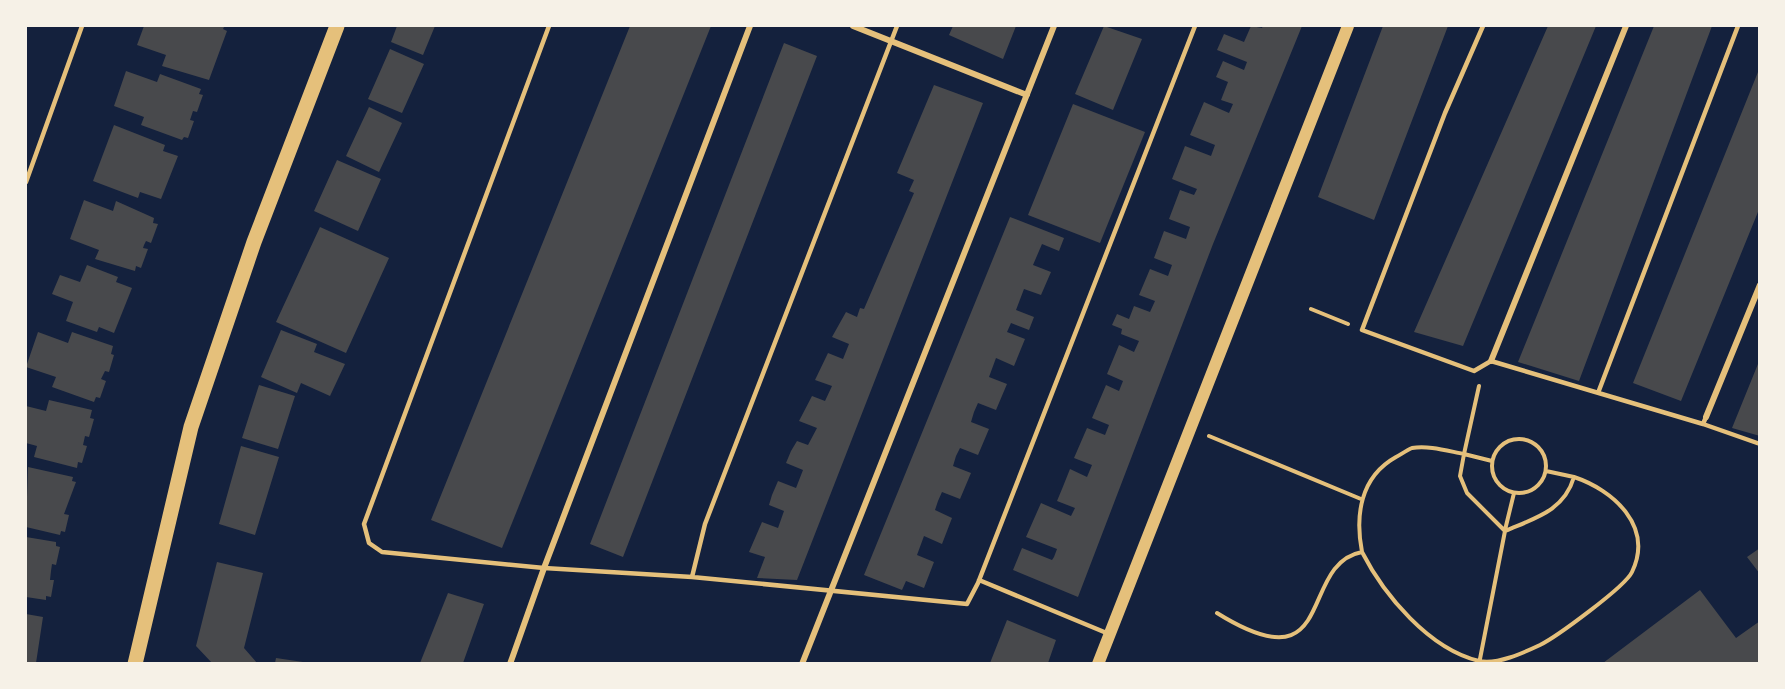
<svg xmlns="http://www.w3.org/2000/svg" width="1785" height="689" viewBox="0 0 1785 689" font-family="Ubuntu,sans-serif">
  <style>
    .building { fill: #48494c }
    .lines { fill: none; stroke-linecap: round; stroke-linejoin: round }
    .path { stroke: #e5c07b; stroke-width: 4 }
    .service { stroke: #e5c07b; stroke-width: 4.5 }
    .minor { stroke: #e5c07b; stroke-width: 6 }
    .secondary { stroke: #e5c07b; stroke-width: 12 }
    .primary { stroke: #e5c07b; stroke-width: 15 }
  </style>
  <rect width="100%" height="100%" fill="#14213d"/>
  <path class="building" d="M 144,26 L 224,27 L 223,29 L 227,31 L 209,80 L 162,66 L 166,55 L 137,45 Z
    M 397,26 L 435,26 L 423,55 L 391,42 Z
    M 630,26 L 711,26 L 502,548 L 431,520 Z
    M 953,26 L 1016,26 L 1003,59 L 949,35 Z
    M 1104,26 L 1142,39 L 1113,110 L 1075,94 Z
    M 1251,26 L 1262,28 L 1263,26 L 1302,26 L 1213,244 L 1078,597 L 1013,570 L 1022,548 L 1052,560 L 1054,557 L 1057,549 L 1026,537 L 1041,503 L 1071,516 L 1075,508 L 1057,501 L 1062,489 L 1070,469 L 1087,477 L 1092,465 L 1074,458 L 1087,428 L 1105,435 L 1109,425 L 1092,418 L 1106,385 L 1119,391 L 1123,381 L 1107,374 L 1119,345 L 1134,352 L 1139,341 L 1121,334 L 1122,329 L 1112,325 L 1117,314 L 1129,319 L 1134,306 L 1150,312 L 1155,301 L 1139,295 L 1150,269 L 1168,276 L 1172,265 L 1154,258 L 1164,231 L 1186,239 L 1190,227 L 1169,219 L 1180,190 L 1194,195 L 1197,189 L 1172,179 L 1185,146 L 1211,156 L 1215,145 L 1190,135 L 1204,102 L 1229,113 L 1233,104 L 1221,100 L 1228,82 L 1216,77 L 1223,61 L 1244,70 L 1247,62 L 1217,50 L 1224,34 L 1244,42 Z
    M 1383,26 L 1448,26 L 1374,220 L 1318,197 Z
    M 1548,26 L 1596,26 L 1463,346 L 1414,332 Z
    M 1654,26 L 1712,26 L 1579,381 L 1518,362 Z
    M 784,43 L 817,56 L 623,557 L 590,544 Z
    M 390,49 L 424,64 L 402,113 L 368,99 Z
    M 1760,67 L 1760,207 L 1681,401 L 1633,383 Z
    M 126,71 L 157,82 L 160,74 L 201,89 L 199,94 L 203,95 L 197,112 L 193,111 L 190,120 L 194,121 L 188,138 L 184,137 L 182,140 L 141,125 L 144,117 L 114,106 Z
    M 934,85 L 983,103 L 797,580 L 757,578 L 765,557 L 749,552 L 762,522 L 778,528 L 784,511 L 769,505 L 772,495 L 778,481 L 796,488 L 803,470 L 786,463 L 791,451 L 797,441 L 808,445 L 817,428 L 799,421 L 812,396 L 825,401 L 832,386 L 815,380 L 828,353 L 843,359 L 849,344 L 832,337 L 846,312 L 857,317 L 860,308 L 864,309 L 914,193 L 909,191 L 914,180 L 897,173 Z
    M 1073,104 L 1145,132 L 1100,243 L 1028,215 Z
    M 369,107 L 402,123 L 379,172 L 346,156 Z
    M 114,125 L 165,145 L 163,151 L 178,156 L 161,199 L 140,192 L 138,198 L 93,181 Z
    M 337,160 L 381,179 L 358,231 L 314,211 Z
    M 84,200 L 113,211 L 116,201 L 154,218 L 153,223 L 158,224 L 151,243 L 146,241 L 144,245 L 143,248 L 148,249 L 141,268 L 136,266 L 135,271 L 95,259 L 99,250 L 70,239 Z
    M 1010,217 L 1064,238 L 1059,251 L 1042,244 L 1033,265 L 1051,272 L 1041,295 L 1024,289 L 1016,310 L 1034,317 L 1029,330 L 1011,323 L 1007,332 L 1025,339 L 1014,366 L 996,358 L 989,377 L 1007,384 L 996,410 L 978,403 L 974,412 L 971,422 L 989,429 L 978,455 L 960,448 L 956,456 L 953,466 L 971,473 L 960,499 L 942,492 L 938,501 L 935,510 L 952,518 L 942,544 L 924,536 L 917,555 L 934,562 L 924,588 L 906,581 L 902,590 L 864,575 Z
    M 320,227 L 389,258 L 346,353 L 276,322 Z
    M 87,265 L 118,277 L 116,282 L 132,288 L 114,333 L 99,327 L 97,332 L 66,321 L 73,302 L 52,294 L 60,275 L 80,282 Z
    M 281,330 L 317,344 L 314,352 L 345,364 L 330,396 L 301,383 L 297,393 L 261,377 Z
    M 38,332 L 68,343 L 72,332 L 113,346 L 111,354 L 114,355 L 109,372 L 105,371 L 101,379 L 106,381 L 100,398 L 96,397 L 94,402 L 52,387 L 56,377 L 26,367 Z
    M 1760,359 L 1760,436 L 1732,428 Z
    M 259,385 L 295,396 L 278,449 L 242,438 Z
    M 49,400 L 92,410 L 90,418 L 94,419 L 89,437 L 85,436 L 83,445 L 87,446 L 82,463 L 78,462 L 77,468 L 34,457 L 37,446 L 26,443 L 26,406 L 46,411 Z
    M 241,446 L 279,457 L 255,535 L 219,524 Z
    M 28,467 L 73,477 L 72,481 L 76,482 L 64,514 L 69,515 L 65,532 L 61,531 L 60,535 L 26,527 Z
    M 26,537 L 56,542 L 56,546 L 60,547 L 56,565 L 52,564 L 51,571 L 50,580 L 54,580 L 51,597 L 46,596 L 46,600 L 26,597 Z
    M 1760,548 L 1760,574 L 1747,557 Z
    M 217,562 L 263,573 L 244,648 L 257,663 L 212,663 L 196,646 Z
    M 1700,590 L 1736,638 L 1760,621 L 1760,663 L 1603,663 Z
    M 448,593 L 484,604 L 463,663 L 420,663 Z
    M 26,614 L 43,617 L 36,663 L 26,663 Z
    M 1007,620 L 1056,640 L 1048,663 L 990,663 Z
    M 276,658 L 303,662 L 303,663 L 275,663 Z"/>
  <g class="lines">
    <path class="path" d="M 1311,309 L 1348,324
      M 1479,386 L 1464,454 L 1492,461
      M 1209,436 L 1361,499
      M1492 466a27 27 0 1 1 54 0a27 27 0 1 1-54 0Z
      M 1546,471 L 1574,477
      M 1505,530 L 1514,493
      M 1362,552 C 1384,595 1429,649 1479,661 C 1497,665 1523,653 1540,645 C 1556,637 1625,587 1632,572 C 1654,526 1613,490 1574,477 C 1564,511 1535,518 1505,531
      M 1217,613 C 1339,689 1297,564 1362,552 C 1355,516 1360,477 1396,457 C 1400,455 1407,450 1412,448 C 1428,445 1448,451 1464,454 L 1460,476 L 1467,493 L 1505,531 L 1479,664"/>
    <path class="service" d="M 549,26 L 364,524 L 369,543 L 382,552 L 544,568 L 692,577
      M 897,26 L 705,524 L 692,577 L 967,604 L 978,583 L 1195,26
      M 1483,26 L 1445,113 L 1362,330 L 1474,371 L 1491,361 L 1703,424 L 1706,417
      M 26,182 L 82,26
      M 1598,393 L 1738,26
      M 1703,424 L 1760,444
      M 979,580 L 1109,634"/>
    <path class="minor" d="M 853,26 L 1027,95
      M 1491,361 L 1626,26
      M 1706,417 L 1760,285
      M 510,664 L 544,568 L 750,26
      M 802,664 L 1054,26"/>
    <path class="secondary" d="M 1098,664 L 1348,26"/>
    <path class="primary" d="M 135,664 L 191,427 L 254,242 L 337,26"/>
  </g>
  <rect width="1785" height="689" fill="none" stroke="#f6f1e7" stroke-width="54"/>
</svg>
